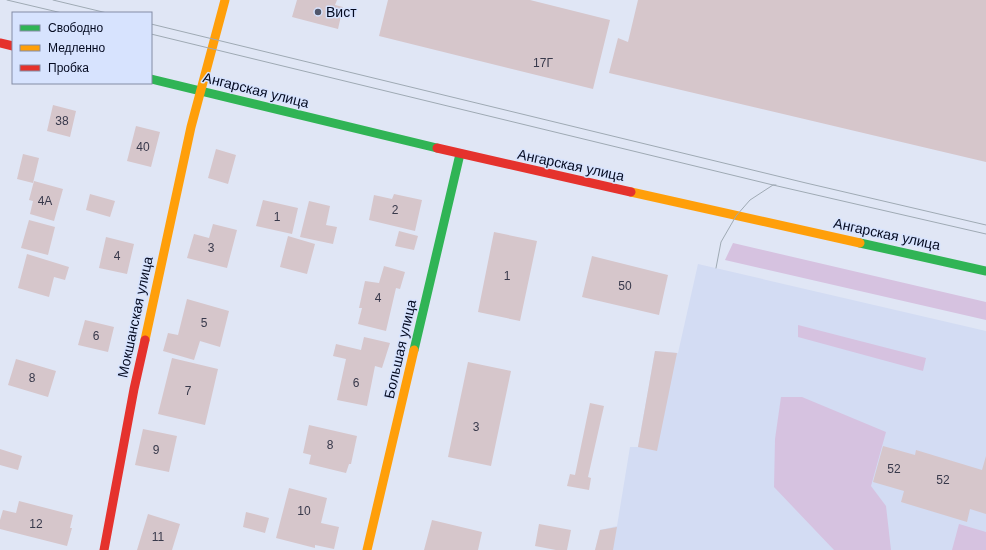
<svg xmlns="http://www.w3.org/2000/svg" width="986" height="550" viewBox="0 0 986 550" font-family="Helvetica,sans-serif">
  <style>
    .built { fill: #d3dcf3 }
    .green { fill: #d6c2e0 }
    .building { fill: #d6c6cb }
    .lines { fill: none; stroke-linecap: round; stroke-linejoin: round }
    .fast { stroke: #30b455; stroke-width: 9 }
    .slow { stroke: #ff9f0a; stroke-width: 9 }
    .jam { stroke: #e5322d; stroke-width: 9 }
    .tram { stroke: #9faab4; stroke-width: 1 }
    .poi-dot { fill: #51576b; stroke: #d7e3fe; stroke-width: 1.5 }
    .labels { text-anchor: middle; stroke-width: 3; stroke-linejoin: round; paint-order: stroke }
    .number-label { font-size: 12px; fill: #38394b }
    .poi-label { font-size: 14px; fill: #040a20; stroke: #d7e3fe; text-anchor: start }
    .street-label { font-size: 14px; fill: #040a20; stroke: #d7e3fe }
  </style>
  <rect width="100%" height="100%" fill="#e0e6f5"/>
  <path class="built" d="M 698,264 L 986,331 L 986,550 L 595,550 L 600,530 L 617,526 L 630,447 L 638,447 L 655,351 L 678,353 Z"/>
  <path class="green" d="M 733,243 L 986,302 L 986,320 L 725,260 Z
    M 798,325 L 926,358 L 923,371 L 798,337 Z
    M 781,397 L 802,397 L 886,432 L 871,486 L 886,506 L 891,550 L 834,550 L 774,487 L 775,439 Z
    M 959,524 L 986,532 L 986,550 L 952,550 Z"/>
  <path class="building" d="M 297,0 L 337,0 L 335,5 L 343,7 L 338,29 L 292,17 Z
    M 388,0 L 530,0 L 610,20 L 593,89 L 379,36 Z
    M 638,0 L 986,0 L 986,162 L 609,73 L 618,38 L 628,42 Z
    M 53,105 L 76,111 L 70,137 L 47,131 Z
    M 136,126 L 160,132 L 151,167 L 127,161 Z
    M 216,149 L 236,155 L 228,184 L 208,178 Z
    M 23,154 L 39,158 L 33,183 L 17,179 Z
    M 34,181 L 63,189 L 54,221 L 30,214 L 33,201 L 29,200 Z
    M 90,194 L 115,201 L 110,217 L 86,210 Z
    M 394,194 L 422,200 L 415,231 L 369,220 L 374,195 L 392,199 Z
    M 263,200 L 298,208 L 292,234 L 256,226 Z
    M 309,201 L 330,206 L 326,225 L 337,227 L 333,244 L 300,237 Z
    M 29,220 L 55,227 L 48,255 L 21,248 Z
    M 213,224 L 237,230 L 227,268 L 187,258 L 194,234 L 209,238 Z
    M 399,231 L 418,236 L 414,250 L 395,246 Z
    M 494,232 L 537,241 L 520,321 L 478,312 Z
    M 288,236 L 315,244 L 307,274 L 280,267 Z
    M 106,237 L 134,244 L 127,274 L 99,268 Z
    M 27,254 L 69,267 L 65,280 L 54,277 L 49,297 L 18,288 Z
    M 592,256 L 668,275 L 659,315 L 582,297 Z
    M 384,266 L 405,272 L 400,289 L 396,288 L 386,331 L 358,324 L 362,308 L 359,308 L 365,281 L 379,283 Z
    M 187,299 L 229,311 L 220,347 L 200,341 L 194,360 L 163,351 L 168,333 L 178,335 Z
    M 85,320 L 114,327 L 108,352 L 78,345 Z
    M 364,337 L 390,343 L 382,368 L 375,366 L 367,406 L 337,400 L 346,359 L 333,356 L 336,344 L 361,350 Z
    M 655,351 L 677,353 L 657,451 L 638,447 Z
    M 172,358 L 218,369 L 205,425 L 158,414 Z
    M 16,359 L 56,371 L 48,397 L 8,385 Z
    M 468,362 L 511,371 L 491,466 L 448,457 Z
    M 590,403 L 604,406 L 588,477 L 591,478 L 589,490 L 567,486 L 570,474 L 575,475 Z
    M 309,425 L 357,436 L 351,464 L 349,464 L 346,473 L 309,464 L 311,455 L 303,453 Z
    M 143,429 L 177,436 L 169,472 L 135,465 Z
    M 883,446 L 915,455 L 916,450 L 982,470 L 986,456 L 986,514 L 970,509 L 967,522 L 901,502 L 904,491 L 873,482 Z
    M 0,449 L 22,456 L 18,470 L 0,465 Z
    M 289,488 L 327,498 L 321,523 L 339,527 L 334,549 L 315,545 L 315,548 L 276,538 Z
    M 19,501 L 73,515 L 70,528 L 72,528 L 67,546 L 0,529 L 0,520 L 3,510 L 16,513 Z
    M 246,512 L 269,518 L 265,533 L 243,527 Z
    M 148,514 L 180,524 L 172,550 L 137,550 Z
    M 432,520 L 482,532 L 478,550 L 424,550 Z
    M 539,524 L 571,530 L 567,550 L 556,550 L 535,546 Z
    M 617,527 L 613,550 L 595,550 L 600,530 Z"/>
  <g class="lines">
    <path class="fast" d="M 151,79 L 437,148
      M 860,243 L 986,271
      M 414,350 L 460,154"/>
    <path class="slow" d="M 631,192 L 860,243
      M 145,340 L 191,127 L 225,0
      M 367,550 L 414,350"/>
    <path class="jam" d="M 0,43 L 13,46
      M 437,148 L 631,192
      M 104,550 L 134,389 L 145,340"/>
    <path class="tram" d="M 7,0 L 62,13
      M 53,0 L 107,13
      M 151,24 L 806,183 L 986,225
      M 151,34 L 773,185 L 986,234
      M 716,268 L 721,242 L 736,216 L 750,200 L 773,185 L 776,185"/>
  </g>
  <circle class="poi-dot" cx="318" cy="12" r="4"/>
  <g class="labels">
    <g class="number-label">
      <text x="543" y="67">17Г</text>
      <text x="62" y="125">38</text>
      <text x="143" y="151">40</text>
      <text x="45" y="205">4А</text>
      <text x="395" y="214">2</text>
      <text x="277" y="221">1</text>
      <text x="211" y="252">3</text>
      <text x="117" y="260">4</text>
      <text x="507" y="280">1</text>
      <text x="625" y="290">50</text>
      <text x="378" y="302">4</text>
      <text x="204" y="327">5</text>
      <text x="96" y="340">6</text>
      <text x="32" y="382">8</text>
      <text x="356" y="387">6</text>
      <text x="188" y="395">7</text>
      <text x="476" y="431">3</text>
      <text x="330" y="449">8</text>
      <text x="156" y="454">9</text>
      <text x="894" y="473">52</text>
      <text x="943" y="484">52</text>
      <text x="304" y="515">10</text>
      <text x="36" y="528">12</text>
      <text x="158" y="541">11</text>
    </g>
    <g class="poi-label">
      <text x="326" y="17">Вист</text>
    </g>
    <g class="street-label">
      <text transform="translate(256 90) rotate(14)" y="5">Ангарская улица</text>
      <text transform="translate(571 165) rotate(12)" y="5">Ангарская улица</text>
      <text transform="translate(887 234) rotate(12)" y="5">Ангарская улица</text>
      <text transform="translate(135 317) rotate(-78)" y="5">Мокшанская улица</text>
      <text transform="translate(400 349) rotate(-77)" y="5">Большая улица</text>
    </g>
  </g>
  <rect x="12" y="12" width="140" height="72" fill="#d7e3fe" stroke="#838ca5"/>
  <rect x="20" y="25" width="20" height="6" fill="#30b455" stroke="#838ca5"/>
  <text x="48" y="32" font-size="12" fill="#040a20">Свободно</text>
  <rect x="20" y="45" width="20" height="6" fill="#ff9f0a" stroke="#838ca5"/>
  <text x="48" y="52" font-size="12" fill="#040a20">Медленно</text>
  <rect x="20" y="65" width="20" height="6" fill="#e5322d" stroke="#838ca5"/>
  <text x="48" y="72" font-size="12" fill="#040a20">Пробка</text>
</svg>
